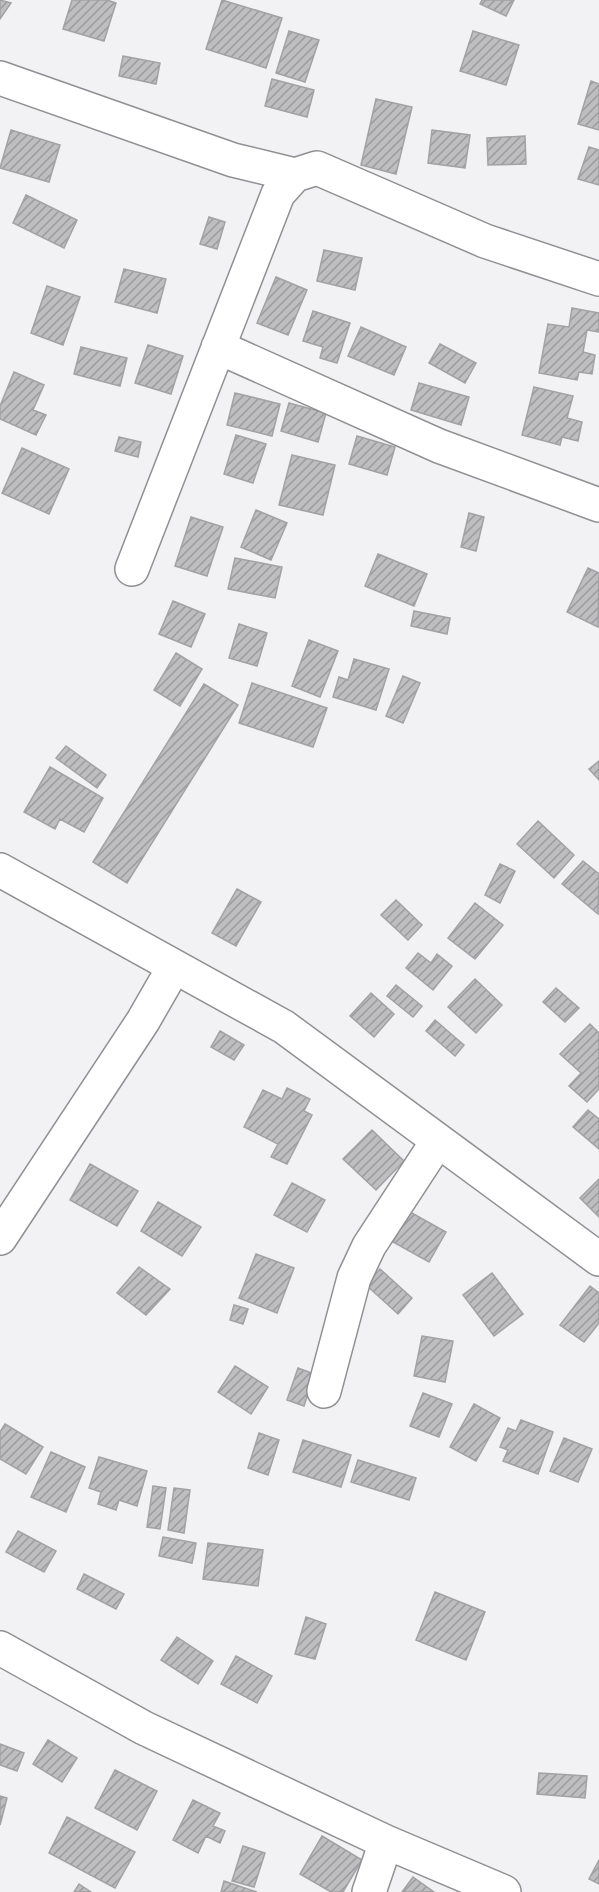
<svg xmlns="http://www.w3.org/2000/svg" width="599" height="1892" viewBox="0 0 599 1892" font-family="'Roboto Condensed',sans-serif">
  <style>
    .building { fill: url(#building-hatch); stroke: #a2a2a5; stroke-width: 1.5 }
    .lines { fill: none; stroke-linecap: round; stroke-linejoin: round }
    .minor-casing { stroke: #909093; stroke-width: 36 }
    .minor { stroke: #fff; stroke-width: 33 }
  </style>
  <defs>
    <pattern id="building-hatch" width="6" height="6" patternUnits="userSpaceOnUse" patternTransform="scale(1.5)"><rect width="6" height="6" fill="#bebec1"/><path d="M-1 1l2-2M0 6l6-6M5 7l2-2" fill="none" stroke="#9b9b9d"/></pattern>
  </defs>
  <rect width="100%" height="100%" fill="#f2f2f5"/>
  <path class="building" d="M 0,0 L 11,3 L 0,19 Z
    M 72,0 L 107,0 L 116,3 L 104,41 L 63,29 Z
    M 222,0 L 282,18 L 266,68 L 206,49 Z
    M 482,0 L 514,0 L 506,16 L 480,4 Z
    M 289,31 L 319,40 L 305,82 L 276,73 Z
    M 473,31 L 519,45 L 506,85 L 460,71 Z
    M 123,56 L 160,63 L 156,84 L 119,76 Z
    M 272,79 L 314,90 L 307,117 L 265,106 Z
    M 591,81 L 599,84 L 599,130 L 578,124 Z
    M 376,99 L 412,107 L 396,174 L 361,165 Z
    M 11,130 L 60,145 L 49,182 L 0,168 Z
    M 432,130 L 470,135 L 465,168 L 428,163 Z
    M 525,136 L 526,164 L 488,165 L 487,138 Z
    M 589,147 L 599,150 L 599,185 L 578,179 Z
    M 26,195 L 77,220 L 64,248 L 13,223 Z
    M 209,217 L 225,222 L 217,249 L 200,244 Z
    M 324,250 L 362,258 L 355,290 L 317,281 Z
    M 124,269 L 166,279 L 157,313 L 115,302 Z
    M 276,277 L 307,290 L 288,335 L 257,323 Z
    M 47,286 L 80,297 L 63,345 L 31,333 Z
    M 572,308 L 599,313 L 599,332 L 587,330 L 583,352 L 595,355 L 592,374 L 579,372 L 577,380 L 539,373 L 548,324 L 569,327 Z
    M 313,311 L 350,323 L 337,363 L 320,358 L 323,347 L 303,341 Z
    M 361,327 L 406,347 L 394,375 L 348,356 Z
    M 440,344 L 476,363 L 465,383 L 429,363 Z
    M 148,345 L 183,356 L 171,394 L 135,383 Z
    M 81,347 L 127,358 L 120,386 L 74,374 Z
    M 14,372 L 44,385 L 33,410 L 46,415 L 36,435 L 0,419 L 0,406 Z
    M 419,383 L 469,397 L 461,425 L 411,410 Z
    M 534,387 L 573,396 L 567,418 L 582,422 L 578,441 L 562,437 L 560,445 L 522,435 Z
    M 235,393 L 280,404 L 272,436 L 227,425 Z
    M 289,403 L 326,413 L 318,442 L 281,431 Z
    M 236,435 L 266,444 L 253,483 L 224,474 Z
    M 357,436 L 395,447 L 387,475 L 349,464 Z
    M 119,437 L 141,442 L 138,457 L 115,451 Z
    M 22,448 L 69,469 L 49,514 L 2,493 Z
    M 292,455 L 335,465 L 323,515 L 279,505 Z
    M 256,510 L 287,523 L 271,560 L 241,547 Z
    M 469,513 L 484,517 L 476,551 L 461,547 Z
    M 191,517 L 223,527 L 207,576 L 175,566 Z
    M 378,554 L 427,574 L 414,606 L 365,586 Z
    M 235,558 L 282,567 L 275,598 L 228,589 Z
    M 588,568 L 599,573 L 598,627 L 567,612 Z
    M 173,601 L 205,614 L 191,647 L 159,634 Z
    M 414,611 L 450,618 L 447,634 L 411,626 Z
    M 239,624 L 267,633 L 257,666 L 229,658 Z
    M 309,640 L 338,651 L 320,697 L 292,686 Z
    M 176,653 L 202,669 L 180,706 L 154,690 Z
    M 354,659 L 389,669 L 376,710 L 333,697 L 339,677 L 348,680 Z
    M 403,676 L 420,683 L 403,723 L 386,716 Z
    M 252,683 L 327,708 L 313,747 L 239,723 Z
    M 204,684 L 238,705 L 127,883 L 93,862 Z
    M 66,746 L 106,775 L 97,788 L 56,758 Z
    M 599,761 L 599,780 L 589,769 Z
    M 50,767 L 103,798 L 84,832 L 60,819 L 55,829 L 24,812 Z
    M 538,821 L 574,855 L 554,878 L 517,844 Z
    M 583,861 L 599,874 L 598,914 L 562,884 Z
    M 500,864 L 515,871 L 500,903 L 485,895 Z
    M 237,889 L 261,902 L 236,946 L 212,933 Z
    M 396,900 L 422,925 L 408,940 L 381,915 Z
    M 475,903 L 503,925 L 475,959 L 448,938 Z
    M 418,953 L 431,963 L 437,954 L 452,966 L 433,990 L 406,968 Z
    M 475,979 L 502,1005 L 476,1033 L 448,1007 Z
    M 396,985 L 422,1006 L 413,1017 L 387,996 Z
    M 556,988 L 579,1008 L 565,1022 L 543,1002 Z
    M 371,993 L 394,1014 L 374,1037 L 350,1016 Z
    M 435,1020 L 464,1045 L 455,1056 L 426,1031 Z
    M 590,1024 L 599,1033 L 599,1089 L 587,1102 L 569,1086 L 581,1073 L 560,1054 Z
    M 220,1031 L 244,1045 L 234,1060 L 211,1047 Z
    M 287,1088 L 310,1099 L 304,1111 L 312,1115 L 287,1164 L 271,1157 L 278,1144 L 244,1127 L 263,1090 L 282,1099 Z
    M 588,1110 L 599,1119 L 599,1149 L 573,1127 Z
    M 372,1130 L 404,1161 L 376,1190 L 343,1159 Z
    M 90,1164 L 138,1191 L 117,1226 L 70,1200 Z
    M 599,1179 L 599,1217 L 580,1198 Z
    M 292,1183 L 325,1200 L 307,1232 L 274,1215 Z
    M 158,1202 L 201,1227 L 182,1256 L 141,1231 Z
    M 410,1212 L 446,1232 L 429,1262 L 393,1242 Z
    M 256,1254 L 294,1268 L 277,1313 L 239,1298 Z
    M 139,1267 L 170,1289 L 146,1315 L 117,1293 Z
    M 380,1269 L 412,1298 L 398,1314 L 366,1285 Z
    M 492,1273 L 523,1314 L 494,1336 L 463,1295 Z
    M 590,1286 L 599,1293 L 599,1323 L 584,1342 L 560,1325 Z
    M 234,1305 L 248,1309 L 243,1324 L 230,1320 Z
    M 422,1336 L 453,1341 L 445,1382 L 414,1376 Z
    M 235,1366 L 268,1387 L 251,1414 L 218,1392 Z
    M 298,1368 L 314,1374 L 304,1406 L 287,1400 Z
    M 423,1393 L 452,1404 L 439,1437 L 410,1426 Z
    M 474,1404 L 500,1418 L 476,1461 L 450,1447 Z
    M 521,1420 L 553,1432 L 538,1474 L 503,1461 L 508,1450 L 500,1447 L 508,1428 L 516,1431 Z
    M 5,1424 L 43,1447 L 26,1474 L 0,1459 L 0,1432 Z
    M 259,1433 L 279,1440 L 268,1475 L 248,1468 Z
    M 564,1438 L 592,1449 L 578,1482 L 550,1471 Z
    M 303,1440 L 351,1455 L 341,1487 L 293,1472 Z
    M 51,1452 L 85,1467 L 66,1512 L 31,1497 Z
    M 99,1457 L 147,1471 L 137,1506 L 119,1500 L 116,1510 L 98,1504 L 101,1492 L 89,1488 Z
    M 358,1460 L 416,1478 L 409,1500 L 351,1482 Z
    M 153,1486 L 166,1488 L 160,1529 L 147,1527 Z
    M 174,1488 L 190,1490 L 184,1533 L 168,1530 Z
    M 18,1531 L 56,1551 L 44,1572 L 6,1552 Z
    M 163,1537 L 196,1543 L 192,1563 L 159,1556 Z
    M 208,1543 L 263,1550 L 258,1586 L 203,1579 Z
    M 84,1574 L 124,1594 L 116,1609 L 77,1589 Z
    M 435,1592 L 485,1612 L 466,1660 L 416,1640 Z
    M 306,1617 L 326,1624 L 315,1659 L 295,1654 Z
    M 177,1637 L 213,1661 L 198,1684 L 161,1660 Z
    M 236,1656 L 272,1676 L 257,1703 L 221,1684 Z
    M 48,1740 L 77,1758 L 62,1782 L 33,1764 Z
    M 0,1744 L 24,1753 L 17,1771 L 0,1765 Z
    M 115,1770 L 157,1791 L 137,1830 L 95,1808 Z
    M 539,1773 L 587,1776 L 585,1798 L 537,1794 Z
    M 0,1796 L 7,1798 L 0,1825 Z
    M 193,1800 L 220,1813 L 213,1826 L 225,1831 L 220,1843 L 206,1836 L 198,1853 L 173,1840 Z
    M 67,1817 L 135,1852 L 115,1888 L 49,1853 Z
    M 322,1836 L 362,1860 L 343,1892 L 331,1892 L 300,1874 Z
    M 243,1846 L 265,1853 L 254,1887 L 232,1881 Z
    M 599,1860 L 599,1884 L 589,1879 Z
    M 413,1877 L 434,1892 L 402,1892 Z
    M 224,1881 L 257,1892 L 221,1892 Z
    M 79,1884 L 91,1892 L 74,1892 Z"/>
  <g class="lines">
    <defs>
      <path id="minor" d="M 0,78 L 233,160 L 295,175 L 317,168 L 485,241 L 599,279
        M 218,347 L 439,446 L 599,505
        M 132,569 L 278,194 L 295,175
        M 0,870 L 284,1027 L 599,1259
        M 0,1238 L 143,1021 L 174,967
        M 324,1391 L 354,1278 L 369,1246 L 437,1142
        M 0,1648 L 144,1728 L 386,1842 L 504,1892
        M 369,1892 L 386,1842"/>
    </defs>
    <use href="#minor" class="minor-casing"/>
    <use href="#minor" class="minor"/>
  </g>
</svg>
